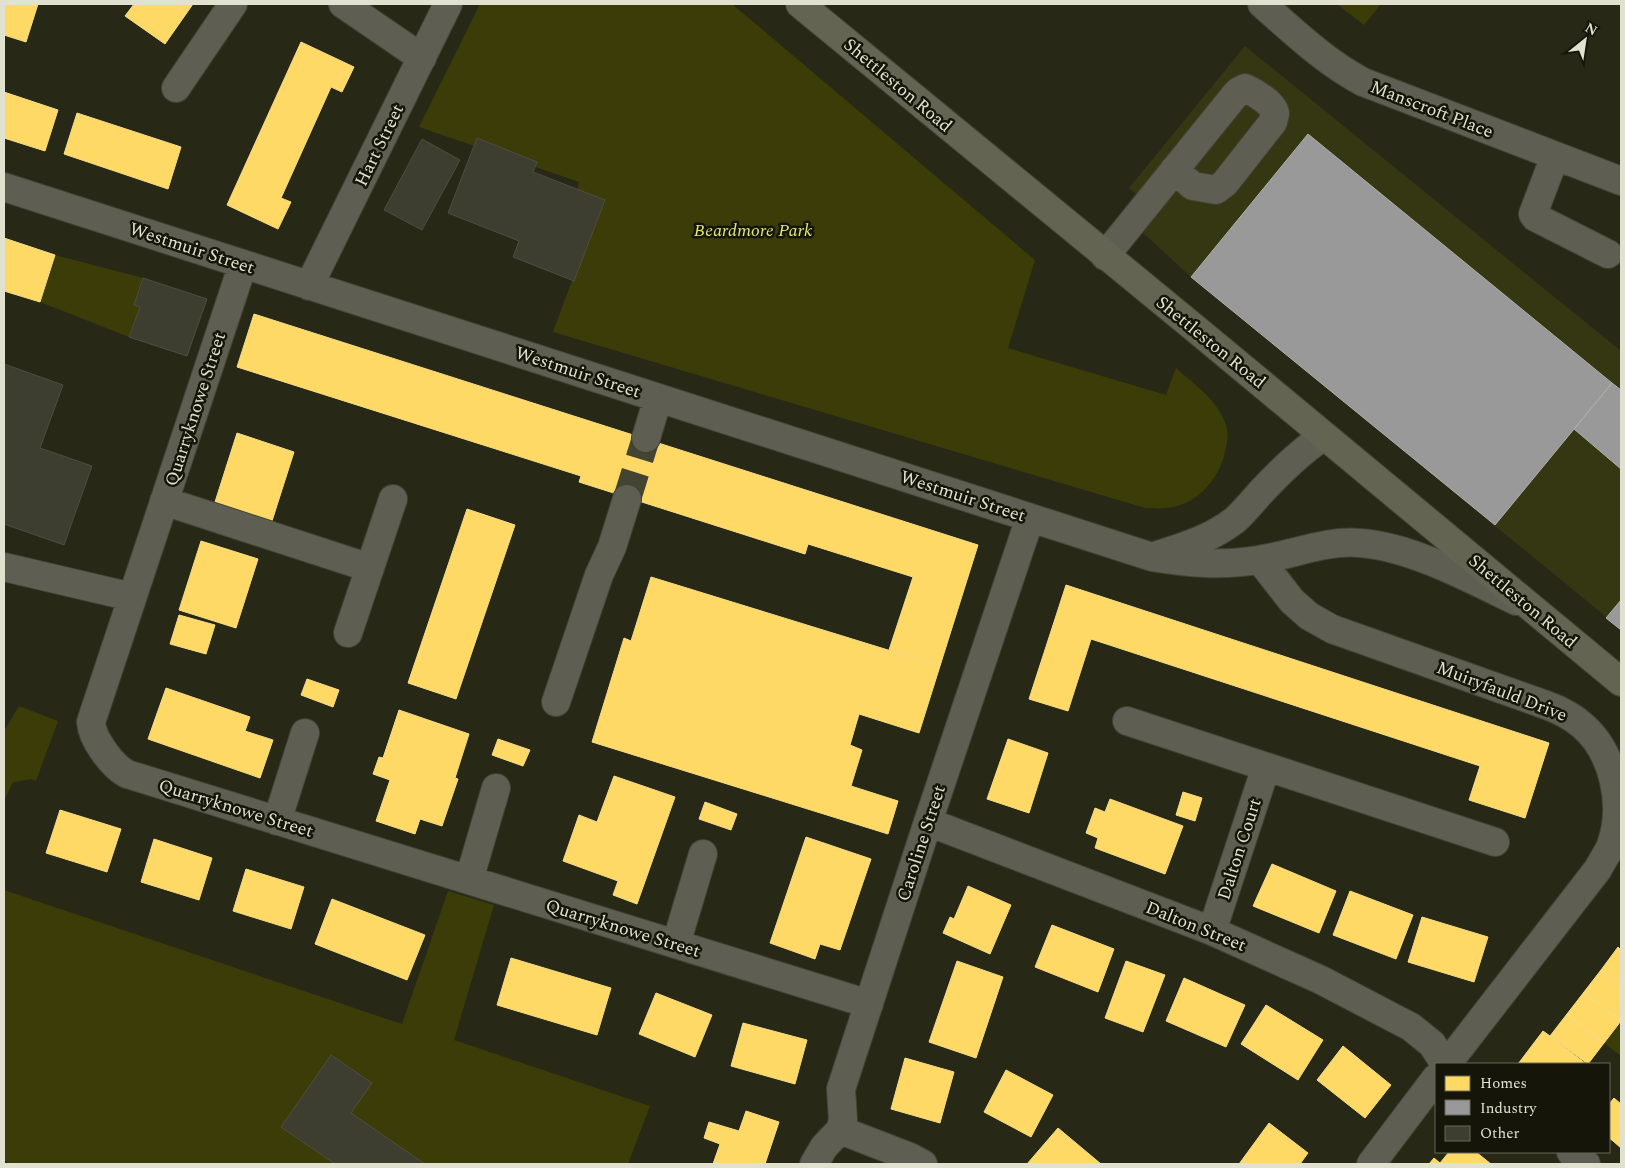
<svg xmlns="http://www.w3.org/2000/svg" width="1625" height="1168" viewBox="0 0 1625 1168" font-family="Spectral,serif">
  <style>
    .built { fill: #353712 }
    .green { fill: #3b3c08 }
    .homes { fill: #ffd966; stroke: #f6dc86 }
    .industry { fill: #999; stroke: #aeafa9 }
    .building { fill: #3d3d30; stroke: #4d4e40 }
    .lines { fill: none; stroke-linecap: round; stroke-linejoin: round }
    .minor-tunnel { stroke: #443; stroke-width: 28; stroke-dasharray: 28 14; stroke-linecap: butt }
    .minor-casing { stroke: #424335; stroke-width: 30 }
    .major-casing { stroke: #424335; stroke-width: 30 }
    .minor { stroke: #5e5f52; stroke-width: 28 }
    .major { stroke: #646452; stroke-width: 28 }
    .labels { text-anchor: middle; stroke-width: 5; stroke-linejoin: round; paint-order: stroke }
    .street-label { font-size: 18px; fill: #e0e2cf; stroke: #151609 }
    .park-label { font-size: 18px; font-style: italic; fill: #e1e778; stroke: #151609 }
  </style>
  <rect width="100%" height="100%" fill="#282817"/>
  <path class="built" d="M 1245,46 L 1621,351 L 1621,629 L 1191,277 L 1141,231 L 1157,211 L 1129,188 Z"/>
  <path class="green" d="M 480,4 L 732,4 L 1035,260 L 1008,348 L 1166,395 L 1176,368 C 1195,385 1218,400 1226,425 C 1229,433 1227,444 1225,452 C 1219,480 1195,507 1165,508 C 1158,509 1152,508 1145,508 L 553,332 L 598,210 L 577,191 L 579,182 L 419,127 Z
    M 1337,4 L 1381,4 L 1364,25 Z
    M 55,255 L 143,278 L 134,305 L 140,307 L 129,337 L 40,302 Z
    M 19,706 L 58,721 L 36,781 L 31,779 L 13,782 L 4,801 L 4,731 Z
    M 4,890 L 402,1024 L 448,891 L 494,905 L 454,1040 L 650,1106 L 628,1164 L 10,1164 L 4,1160 Z
    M 1621,1021 L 1621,1056 L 1604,1043 Z"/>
  <path class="homes" d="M 4,4 L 38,4 L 26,42 L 4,35 Z
    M 134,4 L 193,4 L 165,44 L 125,16 Z
    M 301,42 L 354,67 L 342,92 L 331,87 L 281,198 L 291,202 L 278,229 L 227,205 Z
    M 4,92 L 58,110 L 45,151 L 4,138 Z
    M 77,113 L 181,147 L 168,189 L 64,154 Z
    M 4,238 L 55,255 L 40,302 L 4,291 Z
    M 254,314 L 978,545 L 940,666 L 889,650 L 913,577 L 808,544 L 805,554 L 579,482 L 581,476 L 237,367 Z
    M 237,433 L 294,452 L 272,521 L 215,502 Z
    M 467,509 L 515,525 L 456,699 L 408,683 Z
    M 201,541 L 258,559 L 236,628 L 179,610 Z
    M 651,577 L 940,666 L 919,733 L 859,714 L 850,745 L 862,750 L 851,786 L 898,801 L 888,834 L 592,742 L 624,638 L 631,641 Z
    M 1066,585 L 1549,743 L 1525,818 L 1469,800 L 1480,766 L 1091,639 L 1068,711 L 1029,699 Z
    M 179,615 L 215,625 L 206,654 L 170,644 Z
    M 307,679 L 339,690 L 333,707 L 301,695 Z
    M 166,688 L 250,717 L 245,731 L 273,740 L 260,778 L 148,739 Z
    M 399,710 L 469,734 L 455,778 L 458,779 L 442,826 L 420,819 L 415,834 L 376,821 L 390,780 L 373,774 L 379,757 L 383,758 Z
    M 498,739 L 530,750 L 523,766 L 492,755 Z
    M 1008,739 L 1048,753 L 1029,813 L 987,799 Z
    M 614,776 L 675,797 L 637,904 L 613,895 L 618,881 L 563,861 L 579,815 L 597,822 Z
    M 1183,792 L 1202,798 L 1195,821 L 1176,815 Z
    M 1110,799 L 1183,826 L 1165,874 L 1095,848 L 1098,838 L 1086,833 L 1095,808 L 1105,812 Z
    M 705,802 L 737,814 L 731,830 L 699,819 Z
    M 60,810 L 121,829 L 107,872 L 46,853 Z
    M 806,837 L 871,859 L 840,950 L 820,944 L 815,959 L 770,943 Z
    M 154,839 L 212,858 L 199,900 L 141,882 Z
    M 1272,864 L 1336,891 L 1319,933 L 1253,906 Z
    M 246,869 L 304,887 L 291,929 L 233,911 Z
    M 968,886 L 1011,905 L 990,954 L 943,933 L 950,917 L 954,919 Z
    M 1350,891 L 1413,915 L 1396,959 L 1333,935 Z
    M 332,899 L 425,935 L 407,980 L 315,944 Z
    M 1422,917 L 1488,937 L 1474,982 L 1408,962 Z
    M 1052,925 L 1114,949 L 1098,992 L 1035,967 Z
    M 1618,947 L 1621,950 L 1621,985 L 1601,970 Z
    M 511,958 L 611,988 L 597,1035 L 497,1005 Z
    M 957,961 L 1003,977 L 976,1058 L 929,1042 Z
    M 1126,961 L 1165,975 L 1143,1032 L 1105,1018 Z
    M 1601,970 L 1621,985 L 1621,1021 L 1584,992 Z
    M 1184,978 L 1245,1005 L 1226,1047 L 1166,1021 Z
    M 1584,992 L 1621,1021 L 1604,1043 L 1567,1014 Z
    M 656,993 L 712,1015 L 695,1057 L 639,1034 Z
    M 1266,1005 L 1323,1040 L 1298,1080 L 1241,1044 Z
    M 1567,1014 L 1604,1043 L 1588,1064 L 1550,1036 Z
    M 743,1023 L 807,1040 L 795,1084 L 731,1066 Z
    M 1543,1031 L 1550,1036 L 1586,1064 L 1518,1064 Z
    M 1343,1046 L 1391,1085 L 1365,1118 L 1317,1080 Z
    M 905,1058 L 954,1072 L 940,1123 L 891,1109 Z
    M 1006,1070 L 1053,1095 L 1031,1137 L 984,1112 Z
    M 1614,1098 L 1621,1104 L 1621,1132 L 1613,1141 L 1609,1138 L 1609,1104 Z
    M 746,1111 L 779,1122 L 765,1164 L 713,1164 L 720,1144 L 704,1138 L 709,1122 L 739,1131 Z
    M 1269,1123 L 1308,1153 L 1300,1164 L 1239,1164 Z
    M 1058,1128 L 1101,1164 L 1027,1164 Z
    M 1621,1132 L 1621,1148 L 1613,1141 Z
    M 1449,1152 L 1476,1152 L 1491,1164 L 1429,1164 L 1434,1158 L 1440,1163 Z"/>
  <path class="industry" d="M 1308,134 L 1612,383 L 1495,525 L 1191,277 Z
    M 1612,383 L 1621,390 L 1621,469 L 1574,429 Z
    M 1621,600 L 1621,630 L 1606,618 Z"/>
  <path class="building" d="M 477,138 L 537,162 L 533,172 L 605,200 L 574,281 L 513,257 L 519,241 L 448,213 Z
    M 422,139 L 460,160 L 422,230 L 384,210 Z
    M 143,278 L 207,299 L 187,356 L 129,337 L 140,307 L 134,305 Z
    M 4,364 L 63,385 L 40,448 L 92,466 L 64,545 L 4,524 Z
    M 331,1055 L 372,1083 L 351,1113 L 425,1164 L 335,1164 L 281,1127 Z"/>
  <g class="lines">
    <path class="minor-tunnel" d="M 627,499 L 646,438"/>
    <defs>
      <path id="minor" d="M 343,4 L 422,58
        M 1262,4 C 1294,32 1325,62 1363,82 L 1621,181
        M 176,88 L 233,4
        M 1555,156 L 1533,214 L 1535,217 L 1608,254
        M 4,187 L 1152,557 C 1188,563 1222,566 1258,560 C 1293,555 1324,540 1360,543 C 1409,546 1471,579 1516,601
        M 1105,256 L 1235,95 L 1239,91 L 1245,88 C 1254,92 1275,104 1275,114 C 1275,115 1273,122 1273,122 L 1225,183 L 1216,190 L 1193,186 L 1174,170
        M 243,264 L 91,722 C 92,739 112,766 127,774 L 869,1004
        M 309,286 L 448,4
        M 646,438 L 658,398
        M 164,501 L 370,568
        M 1158,555 C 1186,546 1212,538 1235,520 C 1244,512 1253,501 1261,492 C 1281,471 1300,452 1324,436
        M 1260,560 L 1292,601 L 1309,616 L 1332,629 L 1546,705 C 1560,710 1572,716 1583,726 C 1614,753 1625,806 1611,845 C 1608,853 1602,861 1598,869 L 1447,1064
        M 4,567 L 132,597
        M 348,633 L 393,499
        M 556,702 L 599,575 L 612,547 L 627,499
        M 1127,721 L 1495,842
        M 277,821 L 305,733
        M 928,822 L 1212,931 L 1321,980 L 1411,1027 L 1432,1044 L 1445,1064
        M 469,880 L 496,788
        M 1212,931 L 1266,767
        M 676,944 L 703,854
        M 840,1130 L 910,1157 L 923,1164
        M 1571,1152 L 1586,1164
        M 814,1164 L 824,1147 L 840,1130 L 843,1120 L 841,1089 L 928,822 L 1030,518
        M 1371,1164 L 1436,1078"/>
      <path id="major" d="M 800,4 L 1197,330 L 1621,682"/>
    </defs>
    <use href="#minor" class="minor-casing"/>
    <use href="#major" class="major-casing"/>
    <use href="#minor" class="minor"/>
    <use href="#major" class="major"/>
  </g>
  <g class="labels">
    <g class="street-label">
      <text transform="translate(898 85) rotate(40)" y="6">Shettleston Road</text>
      <text transform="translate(1432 109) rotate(21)" y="6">Manscroft Place</text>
      <text transform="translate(379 145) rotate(-64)" y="6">Hart Street</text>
      <text transform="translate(192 248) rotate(18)" y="6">Westmuir Street</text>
      <text transform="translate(1211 342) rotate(39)" y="6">Shettleston Road</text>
      <text transform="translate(578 372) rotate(18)" y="6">Westmuir Street</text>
      <text transform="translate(195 409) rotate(-72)" y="6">Quarryknowe Street</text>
      <text transform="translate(963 496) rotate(18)" y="6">Westmuir Street</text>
      <text transform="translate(1523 601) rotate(40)" y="6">Shettleston Road</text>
      <text transform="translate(1502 691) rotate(21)" y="6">Muiryfauld Drive</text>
      <text transform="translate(236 808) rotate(17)" y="6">Quarryknowe Street</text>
      <text transform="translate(921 843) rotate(-72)" y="6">Caroline Street</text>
      <text transform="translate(1239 849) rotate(-72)" y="6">Dalton Court</text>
      <text transform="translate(1196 926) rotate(22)" y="6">Dalton Street</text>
      <text transform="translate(623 928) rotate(17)" y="6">Quarryknowe Street</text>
    </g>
    <g class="park-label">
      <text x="753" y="236">Beardmore Park</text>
    </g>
  </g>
  <rect width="1625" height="1168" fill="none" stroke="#e0e2cf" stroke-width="10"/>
  <rect x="1435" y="1063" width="175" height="90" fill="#151609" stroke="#666858"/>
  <rect x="1445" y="1076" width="25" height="15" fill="#ffd966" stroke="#666858"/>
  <text x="1480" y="1088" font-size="15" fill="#e0e2cf">Homes</text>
  <rect x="1445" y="1100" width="25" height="15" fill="#999999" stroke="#666858"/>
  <text x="1480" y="1113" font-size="15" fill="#e0e2cf">Industry</text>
  <rect x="1445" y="1126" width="25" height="15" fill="#3d3d30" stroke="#666858"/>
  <text x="1480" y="1138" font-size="15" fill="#e0e2cf">Other</text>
  <g transform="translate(1585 40) rotate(30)" stroke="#151609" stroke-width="4" paint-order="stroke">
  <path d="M0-4L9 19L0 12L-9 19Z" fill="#e0e2cf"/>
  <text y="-8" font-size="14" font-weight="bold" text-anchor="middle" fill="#e0e2cf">N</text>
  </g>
</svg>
